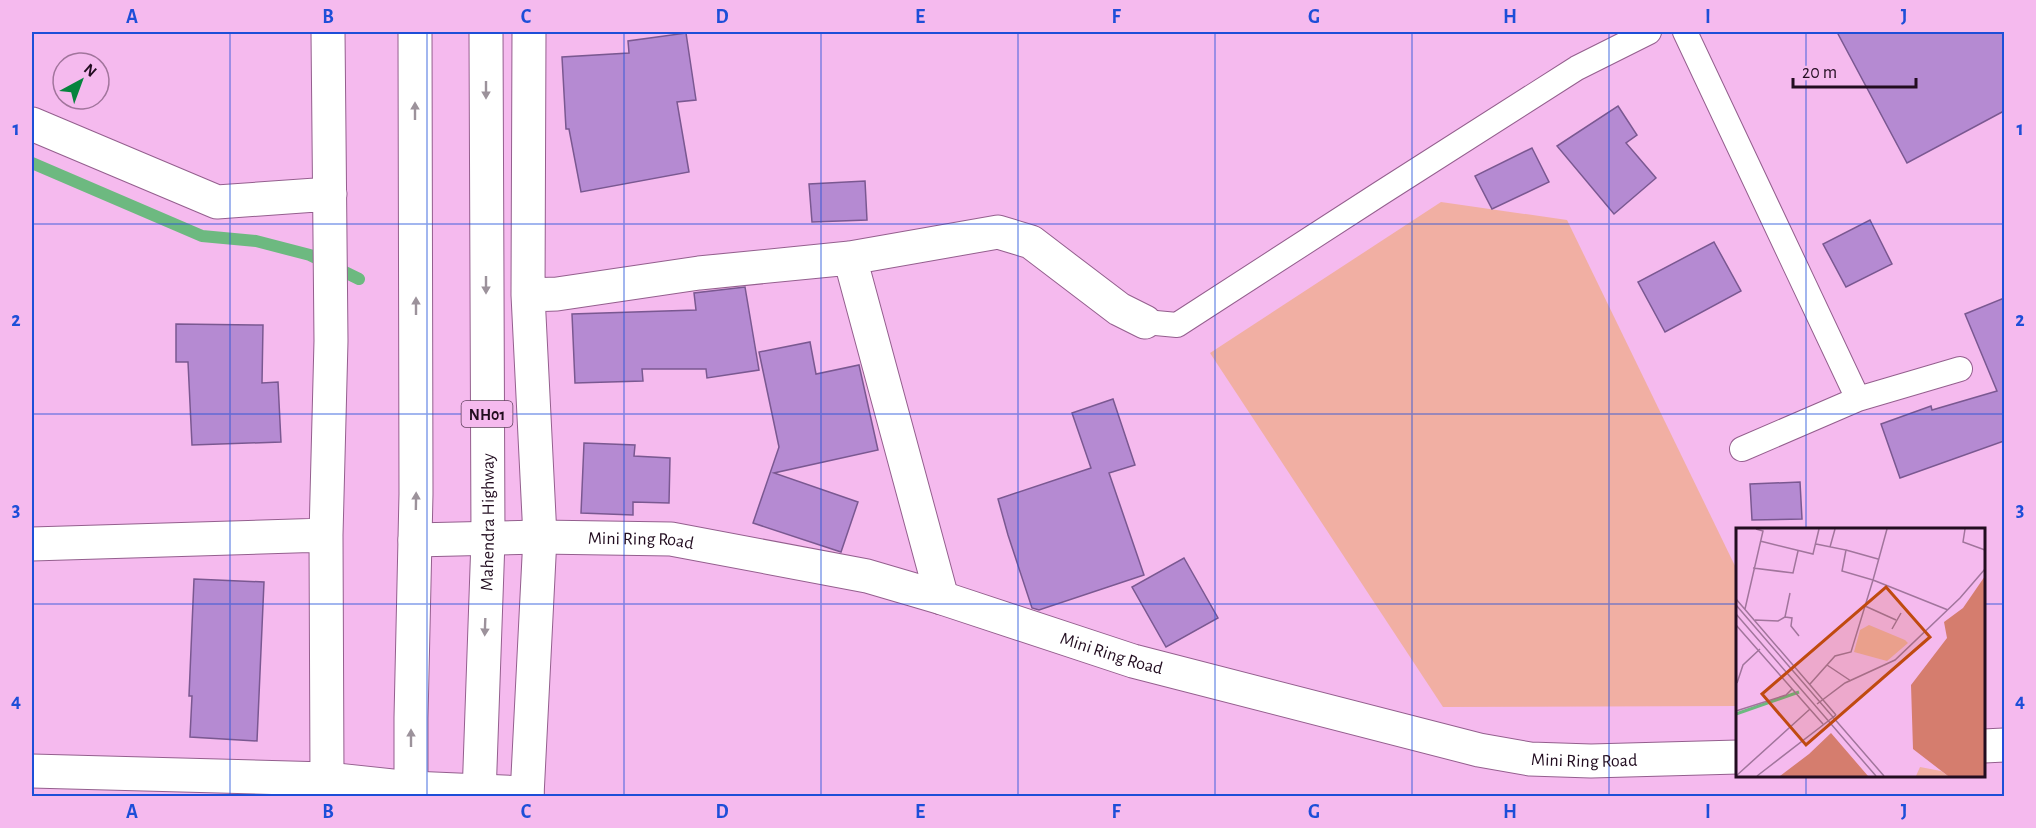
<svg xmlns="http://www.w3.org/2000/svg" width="2036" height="828" viewBox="0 0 2036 828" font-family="'Alegreya Sans',sans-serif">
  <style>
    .green { fill: #f1afa3 }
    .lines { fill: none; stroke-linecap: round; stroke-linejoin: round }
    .stream { stroke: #6db980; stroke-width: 12 }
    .building { fill: #b58ad2; stroke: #7a5891; stroke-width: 1.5 }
    .lane-casing { stroke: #945f8e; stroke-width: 26 }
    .street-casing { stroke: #945f8e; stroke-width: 35 }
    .secondary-casing { stroke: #945f8e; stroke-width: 35 }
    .highway-casing { stroke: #945f8e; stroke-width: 35 }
    .lane { stroke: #fff; stroke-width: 24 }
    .street { stroke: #fff; stroke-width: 33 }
    .secondary { stroke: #fff; stroke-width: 33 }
    .highway { stroke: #fff; stroke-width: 33 }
    .oneway { fill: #9c929b }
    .grid { fill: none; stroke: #1d4ed8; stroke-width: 1.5; stroke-opacity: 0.55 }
    .labels { text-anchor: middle; stroke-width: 4.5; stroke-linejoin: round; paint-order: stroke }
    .shield { fill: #f5baee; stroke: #61415e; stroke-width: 1.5 }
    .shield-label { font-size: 16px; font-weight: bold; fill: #220d20 }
    .street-label { font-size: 18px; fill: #220d20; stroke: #f5baee }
    .inset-river { fill: none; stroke: #6db980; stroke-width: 3 }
    .inset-road { fill: none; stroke: #a1759c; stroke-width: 1.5 }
    .view { fill: #c04a10; fill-opacity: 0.15; stroke: #c04a10; stroke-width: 3 }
    .inset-edge { fill: none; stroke: #220d20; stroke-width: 3 }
    .neatline { fill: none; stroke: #1d4ed8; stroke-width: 2 }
    .grid-label { font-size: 20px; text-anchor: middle; font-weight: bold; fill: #1d4ed8 }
  </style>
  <rect width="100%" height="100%" fill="#f5baee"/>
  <path class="green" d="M 1441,202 L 1567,220 L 1737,570 L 1737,706 L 1443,707 L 1210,353 Z"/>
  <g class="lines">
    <path class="stream" d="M 32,163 L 202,236 L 256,241 L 310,255 L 359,279"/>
  </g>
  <path class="building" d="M 1837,32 L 2004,32 L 2004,111 L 1907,163 Z
    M 686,33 L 696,100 L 677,102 L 689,172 L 581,192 L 569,129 L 566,129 L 562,57 L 629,53 L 628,41 Z
    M 1618,106 L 1637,135 L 1626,143 L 1656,178 L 1614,214 L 1557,146 Z
    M 1532,148 L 1549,182 L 1492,209 L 1475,176 Z
    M 865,181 L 867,220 L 812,222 L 809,184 Z
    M 1870,220 L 1892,264 L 1846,287 L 1823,244 Z
    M 1714,242 L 1741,291 L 1665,332 L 1638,282 Z
    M 745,287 L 759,370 L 707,378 L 706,369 L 642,369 L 643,381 L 575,383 L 572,314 L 696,310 L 694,293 Z
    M 2004,298 L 2004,441 L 1900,478 L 1881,424 L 1931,406 L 1932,410 L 1997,391 L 1965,314 Z
    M 176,324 L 263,325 L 262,383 L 278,382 L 281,442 L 192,445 L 188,362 L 176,362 Z
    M 810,342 L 816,374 L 859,365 L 878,450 L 774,473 L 858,502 L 841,552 L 753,523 L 779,447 L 759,352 Z
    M 1113,399 L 1135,465 L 1109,473 L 1144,575 L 1039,610 L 1032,608 L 1008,535 L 998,499 L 1091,468 L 1072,413 Z
    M 584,443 L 635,445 L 634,456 L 670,458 L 669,503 L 633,502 L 633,515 L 581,513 Z
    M 1800,482 L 1802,519 L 1752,520 L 1750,484 Z
    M 1184,558 L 1218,618 L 1166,647 L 1132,587 Z
    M 194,579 L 264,582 L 257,741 L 190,737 L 192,696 L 189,696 Z"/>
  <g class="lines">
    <defs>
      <path id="lane" d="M 1685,32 L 1858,399
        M 1145,322 L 1177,325 L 1381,193 L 1577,68 L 1649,32
        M 1742,449 L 1858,399 L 1960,369"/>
      <path id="street" d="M 32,124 L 217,202 L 330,194
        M 850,258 L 942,598
        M 528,295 L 557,294 L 699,273 L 850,258 L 998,232 L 1031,242 L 1119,309 L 1145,322
        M 32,544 L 326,535
        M 327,779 L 326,535 L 331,341 L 328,32
        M 527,796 L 540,537 L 528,295 L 529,32"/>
      <g id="secondary">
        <path id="s1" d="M 415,540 L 540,537 L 671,539 L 867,576 L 942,598 L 1133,661 L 1479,750 L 1530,759 L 1591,761 L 1738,757"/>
        <path d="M 1984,746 L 2004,745"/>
        <path d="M 32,771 L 327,779 L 411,788 L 527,793"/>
      </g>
      <g id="highway">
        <path d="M 411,796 L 411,718 L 416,494 L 415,32"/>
        <path id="s2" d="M 479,796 L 488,540 L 486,32"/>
      </g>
    </defs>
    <use href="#lane" class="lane-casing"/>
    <use href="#street" class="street-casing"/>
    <use href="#secondary" class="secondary-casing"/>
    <use href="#highway" class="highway-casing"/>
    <use href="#lane" class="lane"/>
    <use href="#street" class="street"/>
    <use href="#secondary" class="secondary"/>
    <use href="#highway" class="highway"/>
  </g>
  <defs><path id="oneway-solid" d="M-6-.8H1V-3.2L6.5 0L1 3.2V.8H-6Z" transform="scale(1.5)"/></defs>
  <g class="oneway">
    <use href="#oneway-solid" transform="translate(486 90) rotate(90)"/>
    <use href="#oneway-solid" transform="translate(415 111) rotate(-90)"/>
    <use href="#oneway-solid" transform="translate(486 285) rotate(90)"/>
    <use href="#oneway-solid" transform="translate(416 306) rotate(-90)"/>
    <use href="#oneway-solid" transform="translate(416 501) rotate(-89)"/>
    <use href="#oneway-solid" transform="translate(485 627) rotate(92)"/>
    <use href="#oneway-solid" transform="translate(411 738) rotate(-90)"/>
  </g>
  <path class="grid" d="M 230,32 L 230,796M 427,32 L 427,796M 624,32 L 624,796M 821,32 L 821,796M 1018,32 L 1018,796M 1215,32 L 1215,796M 1412,32 L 1412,796M 1609,32 L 1609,796M 1806,32 L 1806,530M 32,224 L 2004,224M 32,414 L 2004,414M 32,604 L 1738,604M 1984,604 L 2004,604M 1806,776 L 1806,796"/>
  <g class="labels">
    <rect class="shield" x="461.5" y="401" width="51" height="26" rx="4.5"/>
    <g class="shield-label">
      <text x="487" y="420">NH01</text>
    </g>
    <g class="street-label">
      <text dy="6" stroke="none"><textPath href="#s2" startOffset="274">Mahendra Highway</textPath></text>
      <text dy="6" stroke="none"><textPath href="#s1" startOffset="226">Mini Ring Road</textPath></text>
      <text dy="6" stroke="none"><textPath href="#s1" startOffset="712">Mini Ring Road</textPath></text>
      <text dy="6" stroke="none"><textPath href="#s1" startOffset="1198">Mini Ring Road</textPath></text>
    </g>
  </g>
  <g transform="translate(1736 528)">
    <rect width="249" height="249" fill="#f5baee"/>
    <path d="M 133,97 L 169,112 L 172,115 L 151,133 L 118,124 L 124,102 ZM 184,239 L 205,243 L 212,248 L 180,248 Z" fill="#f1afa3"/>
    <path d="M 249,48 L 249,248 L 212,248 L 177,221 L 175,157 L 211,110 L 208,94 L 227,80 ZM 95,205 L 132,248 L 44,248 L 73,226 Z" fill="#d57d6e"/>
    <path class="inset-river" d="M 0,186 L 63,164"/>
    <path class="inset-road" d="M 151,1 L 137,52 L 212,82M 229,1 L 227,14 L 249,22M 24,13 L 77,26 L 83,1M 94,19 L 99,1M 110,22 L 142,31M 17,40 L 57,45 L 62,23M 0,71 L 100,187M 0,77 L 148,248M 129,78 L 160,92M 9,81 L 27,3 L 20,1M 0,86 L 140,248M 49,89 L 56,90 L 55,98 L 63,108M 19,92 L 42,93 L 49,89 L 54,65M 0,97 L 87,196M 156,101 L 165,85M 91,137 L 115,153M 1,155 L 7,137 L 24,121M 74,156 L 99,128 L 115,124 L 137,52 L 106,43 L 110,22 L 80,16M 81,176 L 109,155 L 159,132 L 224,70 L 249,41M 0,183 L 50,167 L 56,161M 0,248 L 74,181M 21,248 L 100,187"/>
    <path class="view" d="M 150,59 L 194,109 L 70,217 L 26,166 Z"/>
    <rect width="249" height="249" class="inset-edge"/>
  </g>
  <rect width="2036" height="828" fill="none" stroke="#f5baee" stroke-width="66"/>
  <g transform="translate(81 81) rotate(41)"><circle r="28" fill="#f5baee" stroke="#a1759c" stroke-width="1.5"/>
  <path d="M0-4.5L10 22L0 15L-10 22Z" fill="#06843e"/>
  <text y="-9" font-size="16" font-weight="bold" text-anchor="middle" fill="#220d20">N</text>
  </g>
  <path d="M1793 78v9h123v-9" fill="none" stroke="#220d20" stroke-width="3"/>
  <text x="1802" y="78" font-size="18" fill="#220d20" stroke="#f5baee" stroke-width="4.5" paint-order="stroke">20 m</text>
  <rect x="33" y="33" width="1970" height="762" class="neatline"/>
  <g class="grid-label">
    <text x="132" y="23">A</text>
    <text x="328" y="23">B</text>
    <text x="526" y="23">C</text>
    <text x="722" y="23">D</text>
    <text x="920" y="23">E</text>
    <text x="1116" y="23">F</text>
    <text x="1314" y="23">G</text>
    <text x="1510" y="23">H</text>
    <text x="1708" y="23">I</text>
    <text x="1904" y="23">J</text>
    <text x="16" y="135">1</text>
    <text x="2020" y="135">1</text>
    <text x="16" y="326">2</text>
    <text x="2020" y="326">2</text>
    <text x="16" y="516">3</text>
    <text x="2020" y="516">3</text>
    <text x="16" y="707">4</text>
    <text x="2020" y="707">4</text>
    <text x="132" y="818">A</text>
    <text x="328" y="818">B</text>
    <text x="526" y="818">C</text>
    <text x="722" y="818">D</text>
    <text x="920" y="818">E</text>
    <text x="1116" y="818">F</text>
    <text x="1314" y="818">G</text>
    <text x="1510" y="818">H</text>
    <text x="1708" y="818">I</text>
    <text x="1904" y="818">J</text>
  </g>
</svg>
